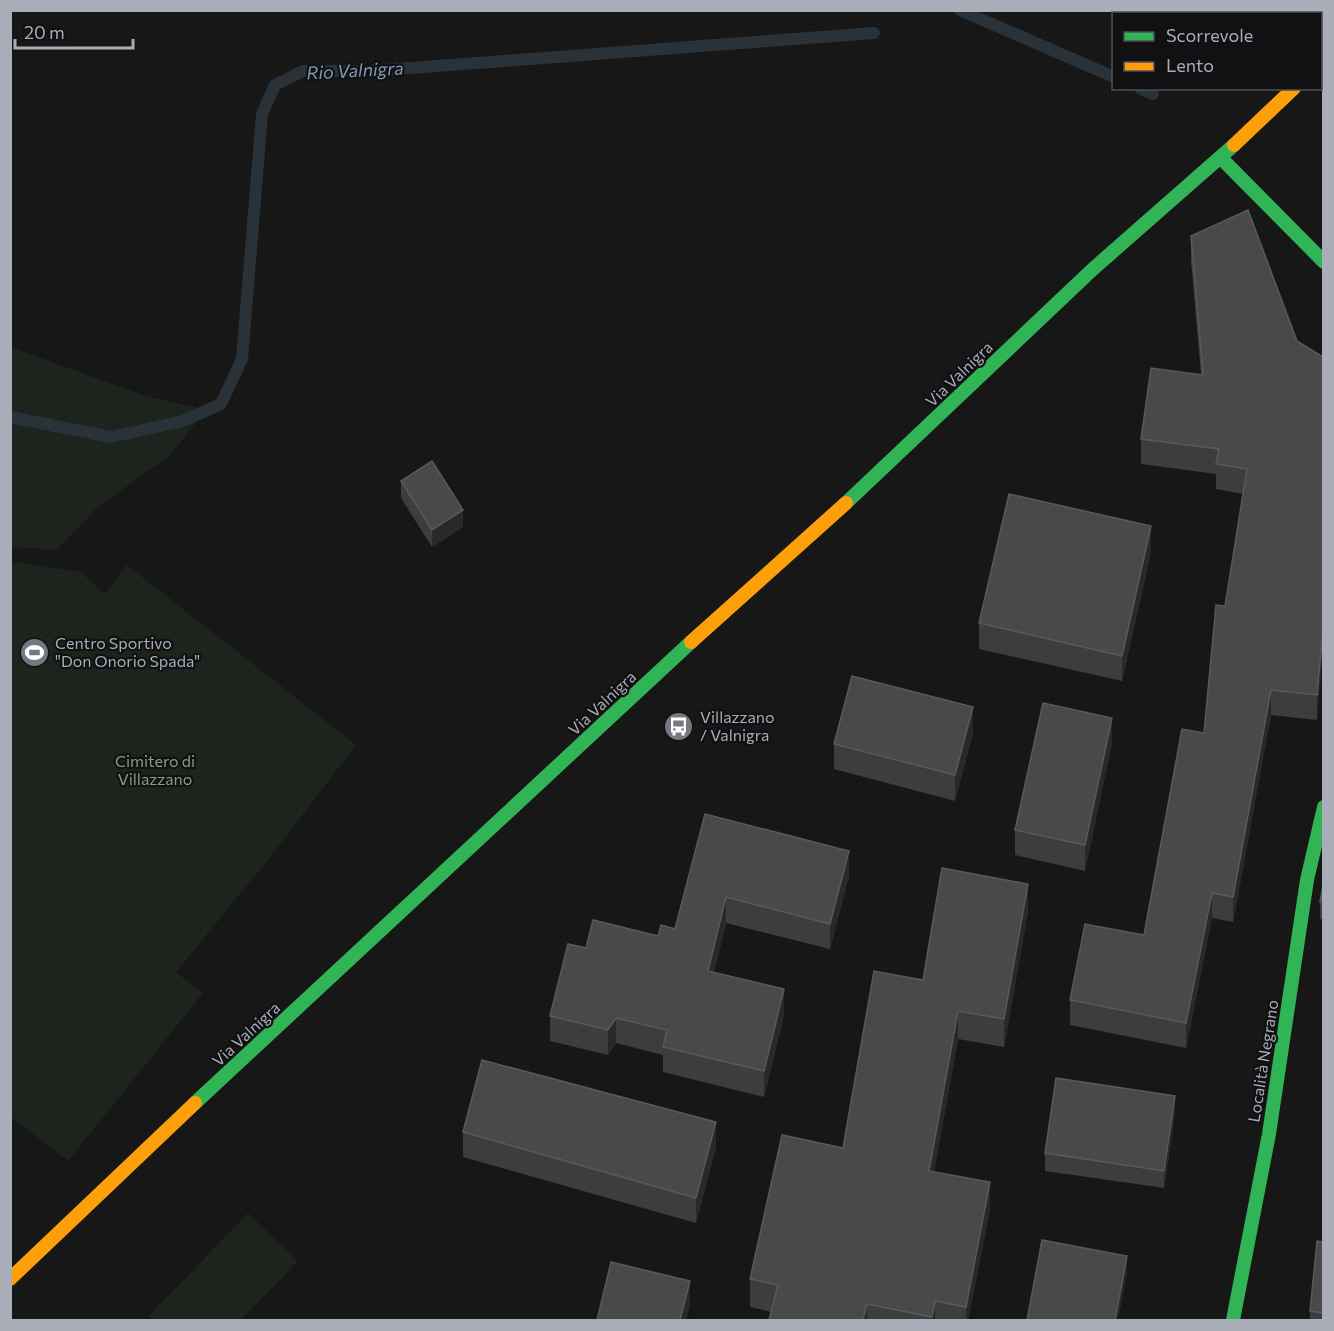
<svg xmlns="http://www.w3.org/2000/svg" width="1334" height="1331" viewBox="0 0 1334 1331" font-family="Commissioner,sans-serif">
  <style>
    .green { fill: #1d241e }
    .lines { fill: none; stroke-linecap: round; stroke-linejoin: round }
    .stream { stroke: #2a3239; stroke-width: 12 }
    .fast { stroke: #30b455; stroke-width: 14 }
    .slow { stroke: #ff9f0a; stroke-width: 14 }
    .wall { fill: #3d3d3f }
    .shaded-wall { fill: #29292a }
    .building { fill: #49494c; stroke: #58595d; stroke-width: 1.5 }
    .labels { text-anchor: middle; stroke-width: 4.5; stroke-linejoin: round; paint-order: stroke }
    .street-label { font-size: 16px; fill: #a8adb8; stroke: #111113 }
    .poi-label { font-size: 16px; fill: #a8adb8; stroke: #111113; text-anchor: start }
    .park-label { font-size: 16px; fill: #7fa381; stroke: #111113 }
    .water-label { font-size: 18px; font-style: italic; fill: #7f9bb3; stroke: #111113 }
  </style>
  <rect width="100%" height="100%" fill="#171717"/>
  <path class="green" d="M 10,347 L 146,396 L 206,410 L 170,455 L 96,509 L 57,550 L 11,547 Z
    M 10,561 L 81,572 L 104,594 L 127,565 L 356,745 L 268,860 L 176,972 L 203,993 L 68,1161 L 11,1117 Z
    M 248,1213 L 298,1261 L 241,1320 L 153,1320 L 148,1317 Z"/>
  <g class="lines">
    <path class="stream" d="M 960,10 L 1114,77
      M 1140,88 L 1153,94
      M 10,417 L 111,437 L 183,421 L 221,404 L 242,359 L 262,114 L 275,85 L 303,71 L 371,71 L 874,33"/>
    <path class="fast" d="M 1320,63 L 1324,61
      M 1221,158 L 1324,262
      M 846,503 L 1093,269 L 1234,145
      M 195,1103 L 691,642
      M 1233,1320 L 1269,1134 L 1307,880 L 1324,807"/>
    <path class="slow" d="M 1234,145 L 1294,88
      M 691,642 L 846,503
      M 10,1279 L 195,1103"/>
  </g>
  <path class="wall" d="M 1191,236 L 1297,341 L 1323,357 L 1317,720 L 1271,715 L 1233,922 L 1212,918 L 1186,1048 L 1070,1025 L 1070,1000 L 1144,935 L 1204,733 L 1225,606 L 1243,494 L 1216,489 L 1216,474 L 1141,464 L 1141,439 L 1201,375 L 1191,261 Z
    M 401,481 L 463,527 L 432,547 L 401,498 Z
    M 1151,552 L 1122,681 L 979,649 L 979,623 Z
    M 973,733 L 955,801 L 834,769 L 834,744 Z
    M 1112,743 L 1085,871 L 1015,855 L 1015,830 Z
    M 705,814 L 849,876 L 830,949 L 726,923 L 714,972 L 784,1015 L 764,1097 L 663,1072 L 663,1055 L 616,1043 L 608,1055 L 550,1041 L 550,1016 L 586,948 L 658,936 L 675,929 Z
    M 1323,885 L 1323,920 L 1320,919 L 1320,902 Z
    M 1028,912 L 1004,1047 L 958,1039 L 934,1172 L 990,1210 L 968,1320 L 769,1320 L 771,1312 L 750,1307 L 750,1279 L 843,1148 Z
    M 1175,1114 L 1164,1188 L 1045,1171 L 1045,1153 Z
    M 463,1132 L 716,1147 L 696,1223 L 463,1157 Z
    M 1323,1242 L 1323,1320 L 1310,1320 L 1310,1311 Z"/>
  <path class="shaded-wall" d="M 463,510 L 463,527 L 432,547 L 432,530 Z
    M 1151,526 L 1151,552 L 1122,681 L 1122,656 Z
    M 1323,629 L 1323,654 L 1317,720 L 1317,695 Z
    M 1271,690 L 1271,715 L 1233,922 L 1233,897 Z
    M 973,707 L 973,733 L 955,801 L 955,775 Z
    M 1112,718 L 1112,743 L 1085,871 L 1085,845 Z
    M 849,851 L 849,876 L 830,949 L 830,924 Z
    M 1028,884 L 1028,912 L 1004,1047 L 1004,1019 Z
    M 1212,893 L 1212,918 L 1186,1048 L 1186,1023 Z
    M 726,897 L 726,923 L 708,996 L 708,971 Z
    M 784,989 L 784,1015 L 764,1097 L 764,1071 Z
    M 958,1011 L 958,1039 L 929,1199 L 929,1171 Z
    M 616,1018 L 616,1043 L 608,1055 L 608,1030 Z
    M 1175,1096 L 1175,1114 L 1164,1188 L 1164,1171 Z
    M 716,1122 L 716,1147 L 696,1223 L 696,1198 Z
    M 990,1182 L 990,1210 L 968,1320 L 966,1320 L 966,1307 Z
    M 1127,1256 L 1127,1273 L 1118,1320 L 1115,1320 Z
    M 690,1281 L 690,1307 L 686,1320 L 680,1320 Z
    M 935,1301 L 935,1320 L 932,1320 L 932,1317 Z
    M 867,1304 L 867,1320 L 863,1320 Z"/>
  <path class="building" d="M 1248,210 L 1297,341 L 1323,357 L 1323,629 L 1317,695 L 1271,690 L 1233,897 L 1212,893 L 1186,1023 L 1070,1000 L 1085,924 L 1144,935 L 1182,729 L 1204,733 L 1216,605 L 1225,606 L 1247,469 L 1216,464 L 1219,449 L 1141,439 L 1151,368 L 1203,375 L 1191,236 Z
    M 432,461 L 463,510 L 432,530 L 401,481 Z
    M 1009,494 L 1151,526 L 1122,656 L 979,623 Z
    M 852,676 L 973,707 L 955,775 L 834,744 Z
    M 1043,703 L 1112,718 L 1085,845 L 1015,830 Z
    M 705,814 L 849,851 L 830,924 L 726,897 L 708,971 L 784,989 L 764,1071 L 663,1047 L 667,1030 L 616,1018 L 608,1030 L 550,1016 L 568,944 L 586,948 L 593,920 L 658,936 L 661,925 L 675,929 Z
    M 942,868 L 1028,884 L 1004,1019 L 958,1011 L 929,1171 L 990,1182 L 966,1307 L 935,1301 L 932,1317 L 867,1304 L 863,1320 L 769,1320 L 778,1285 L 750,1279 L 782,1135 L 843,1148 L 874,971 L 923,980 Z
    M 1323,885 L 1323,902 L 1320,902 Z
    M 482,1060 L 716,1122 L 696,1198 L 463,1132 Z
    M 1056,1078 L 1175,1096 L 1164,1171 L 1045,1153 Z
    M 1042,1240 L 1127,1256 L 1115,1320 L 1027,1320 Z
    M 1317,1241 L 1323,1242 L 1323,1313 L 1310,1311 Z
    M 611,1262 L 690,1281 L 680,1320 L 597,1320 Z"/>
  <defs>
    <symbol id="stadium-disc" viewBox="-11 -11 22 22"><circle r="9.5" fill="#757880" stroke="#111113"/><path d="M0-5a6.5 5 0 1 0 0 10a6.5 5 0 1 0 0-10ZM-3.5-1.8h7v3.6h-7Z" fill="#fff"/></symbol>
    <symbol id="bus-disc" viewBox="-11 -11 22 22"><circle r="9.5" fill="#757880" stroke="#111113"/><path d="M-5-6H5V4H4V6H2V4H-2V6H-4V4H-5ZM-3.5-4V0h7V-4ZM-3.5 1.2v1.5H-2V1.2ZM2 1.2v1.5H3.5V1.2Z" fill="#fff"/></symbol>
  </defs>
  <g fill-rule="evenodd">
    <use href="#stadium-disc" x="18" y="636" width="33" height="33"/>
    <use href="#bus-disc" x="662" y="710" width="33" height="33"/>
  </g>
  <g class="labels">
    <g class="street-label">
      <text transform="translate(959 374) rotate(-44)" y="6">Via Valnigra</text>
      <text transform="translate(602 703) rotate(-43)" y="6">Via Valnigra</text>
      <text transform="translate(246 1034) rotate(-43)" y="6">Via Valnigra</text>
      <text transform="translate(1263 1061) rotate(-81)" y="6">Località Negrano</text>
    </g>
    <g class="poi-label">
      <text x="55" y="649">Centro Sportivo<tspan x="55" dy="18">"Don Onorio Spada"</tspan></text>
      <text x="700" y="723">Villazzano<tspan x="700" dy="18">/ Valnigra</tspan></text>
    </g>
    <g class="park-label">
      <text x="155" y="767">Cimitero di<tspan x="155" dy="18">Villazzano</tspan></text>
    </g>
    <g class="water-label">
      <text transform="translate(355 71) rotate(-3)" y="6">Rio Valnigra</text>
    </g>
  </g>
  <rect width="1334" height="1331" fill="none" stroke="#a8adb8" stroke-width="24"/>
  <rect x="1112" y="12" width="210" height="78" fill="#111113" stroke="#4d4f55" stroke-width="1.5"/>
  <rect x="1124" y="32" width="30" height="9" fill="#30b455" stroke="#4d4f55" stroke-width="1.5"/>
  <text x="1166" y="42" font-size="18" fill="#a8adb8">Scorrevole</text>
  <rect x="1124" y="62" width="30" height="9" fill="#ff9f0a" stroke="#4d4f55" stroke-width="1.5"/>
  <text x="1166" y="72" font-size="18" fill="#a8adb8">Lento</text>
  <path d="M15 39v9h118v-9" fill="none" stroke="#a8adb8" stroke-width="3"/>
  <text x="24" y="39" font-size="18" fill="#a8adb8" stroke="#111113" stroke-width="4.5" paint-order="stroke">20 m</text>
</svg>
